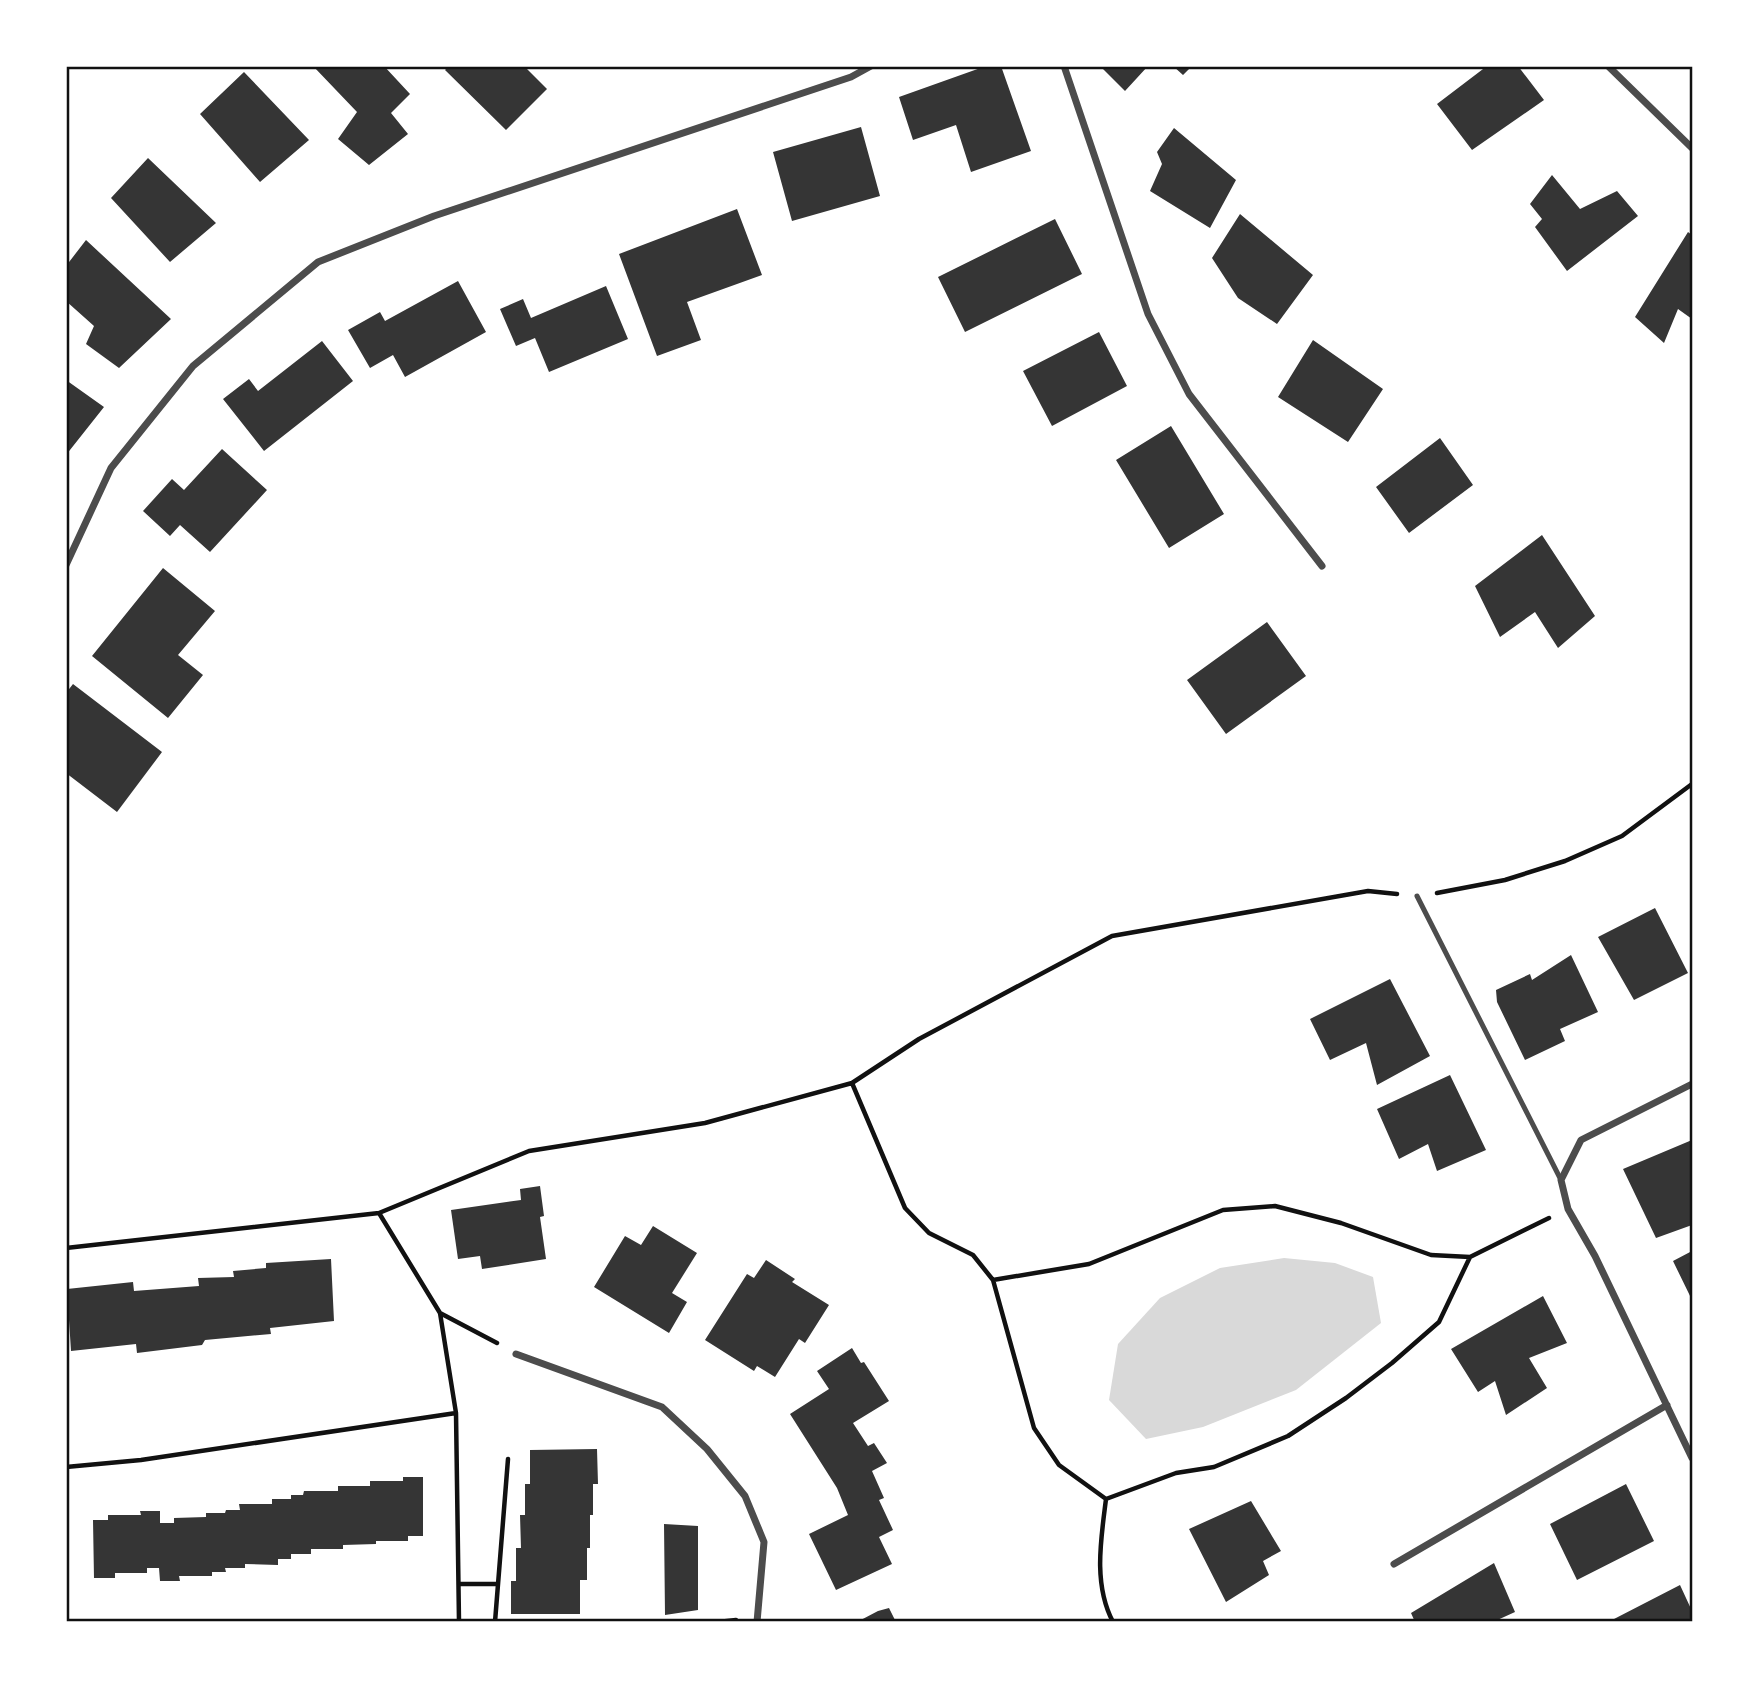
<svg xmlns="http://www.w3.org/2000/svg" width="1759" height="1688" viewBox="0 0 1759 1688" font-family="'Exo 2',sans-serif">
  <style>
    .water { fill: #d9d9d9 }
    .building { fill: #353535 }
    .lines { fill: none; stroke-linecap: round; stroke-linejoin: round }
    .path { stroke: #111; stroke-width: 4.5 }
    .service { stroke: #4c4c4c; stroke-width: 5 }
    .minor { stroke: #4c4c4c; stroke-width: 7 }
    .neatline { fill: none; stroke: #111; stroke-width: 2.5 }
  </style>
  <rect width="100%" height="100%" fill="#fff"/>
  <path class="water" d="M 1284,1258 L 1335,1263 L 1373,1277 L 1381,1323 L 1296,1390 L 1203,1427 L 1146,1439 L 1109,1400 L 1118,1344 L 1160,1298 L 1220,1268 Z"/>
  <path class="building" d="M 313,66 L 384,66 L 410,94 L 391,113 L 408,134 L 369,165 L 338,139 L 357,112 Z
    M 449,66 L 524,66 L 547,89 L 506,130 L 445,70 Z
    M 986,66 L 1001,66 L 1031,151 L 971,172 L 956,125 L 913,140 L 899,97 Z
    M 1100,66 L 1148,66 L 1125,91 Z
    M 1173,66 L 1192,66 L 1183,75 Z
    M 1487,66 L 1518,66 L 1544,100 L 1472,150 L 1437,104 Z
    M 244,72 L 309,140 L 260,182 L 200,114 Z
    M 861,127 L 880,196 L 792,221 L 773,152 Z
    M 1174,128 L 1236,180 L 1210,228 L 1150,191 L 1162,164 L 1157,152 Z
    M 148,158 L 216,223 L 170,262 L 111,198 Z
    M 1552,175 L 1580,209 L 1617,191 L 1638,216 L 1567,271 L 1535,227 L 1542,219 L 1530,204 Z
    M 737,209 L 762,275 L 687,302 L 701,340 L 657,356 L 619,254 Z
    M 1240,214 L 1313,275 L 1277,324 L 1238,298 L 1212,258 Z
    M 1055,219 L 1082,274 L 965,332 L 938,277 Z
    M 1688,232 L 1692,235 L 1692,319 L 1678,309 L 1664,343 L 1635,317 Z
    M 86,240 L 171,319 L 119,368 L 86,344 L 94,326 L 66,301 L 66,266 Z
    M 458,281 L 486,332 L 405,377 L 393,355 L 370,368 L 348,330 L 380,312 L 385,321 Z
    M 606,286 L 628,339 L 549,372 L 535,338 L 516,346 L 500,309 L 523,299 L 531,318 Z
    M 1099,332 L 1127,386 L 1052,426 L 1023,371 Z
    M 1313,340 L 1383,389 L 1348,442 L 1278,397 Z
    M 322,341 L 353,381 L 264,451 L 223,399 L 249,379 L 258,391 Z
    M 66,380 L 104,407 L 66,455 Z
    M 1171,426 L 1224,514 L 1169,548 L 1116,460 Z
    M 1440,438 L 1473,485 L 1409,533 L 1376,487 Z
    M 222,449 L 267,490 L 210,552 L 180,525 L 170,536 L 143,511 L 172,479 L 184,490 Z
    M 1542,535 L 1595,616 L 1558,648 L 1535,612 L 1500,637 L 1475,586 Z
    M 163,568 L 215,611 L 178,655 L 203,675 L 168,718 L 92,656 Z
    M 1267,622 L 1306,676 L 1226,734 L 1187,680 Z
    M 73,684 L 162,752 L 117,812 L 66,773 L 66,693 Z
    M 1655,908 L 1688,973 L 1634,1000 L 1598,937 Z
    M 1571,955 L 1598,1012 L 1560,1029 L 1565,1041 L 1525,1060 L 1497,1002 L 1496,990 L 1530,974 L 1532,980 Z
    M 1390,979 L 1430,1056 L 1377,1085 L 1366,1043 L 1330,1060 L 1310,1019 Z
    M 1450,1075 L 1486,1150 L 1437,1171 L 1428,1144 L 1399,1159 L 1377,1109 Z
    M 1692,1140 L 1692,1225 L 1656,1238 L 1623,1169 Z
    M 540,1186 L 544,1216 L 540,1217 L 546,1259 L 482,1269 L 480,1256 L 458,1259 L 451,1210 L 521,1200 L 520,1189 Z
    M 653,1226 L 697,1253 L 672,1293 L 687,1302 L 669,1333 L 594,1287 L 625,1236 L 641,1245 Z
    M 1692,1251 L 1692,1300 L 1673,1261 Z
    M 331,1259 L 334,1321 L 270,1328 L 271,1334 L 205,1340 L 202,1345 L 137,1353 L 136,1344 L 71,1351 L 67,1289 L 133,1282 L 134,1291 L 199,1286 L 198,1278 L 234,1277 L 233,1271 L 266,1268 L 266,1263 Z
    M 766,1260 L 795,1279 L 792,1282 L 829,1305 L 805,1343 L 799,1339 L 775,1377 L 757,1366 L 754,1371 L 705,1340 L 747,1274 L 754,1278 Z
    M 1543,1296 L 1567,1343 L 1529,1358 L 1547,1388 L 1506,1415 L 1495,1381 L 1478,1392 L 1451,1349 Z
    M 852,1348 L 861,1363 L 864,1362 L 889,1401 L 853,1423 L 868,1446 L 874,1443 L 887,1463 L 872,1471 L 884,1498 L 879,1500 L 893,1530 L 879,1537 L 892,1564 L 836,1590 L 809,1534 L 848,1515 L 837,1488 L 790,1414 L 829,1389 L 817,1371 Z
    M 597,1449 L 598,1484 L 593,1484 L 593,1515 L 590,1515 L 590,1548 L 587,1548 L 587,1580 L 580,1580 L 580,1614 L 511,1614 L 511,1581 L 516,1581 L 516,1548 L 521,1548 L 520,1515 L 525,1515 L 525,1484 L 530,1484 L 530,1450 Z
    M 403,1477 L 423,1477 L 423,1536 L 408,1536 L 408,1541 L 376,1541 L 376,1544 L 343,1545 L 343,1549 L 311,1549 L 311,1554 L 291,1554 L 291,1559 L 278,1559 L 278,1565 L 245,1564 L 245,1568 L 225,1568 L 226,1572 L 212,1572 L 212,1576 L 179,1576 L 180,1581 L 160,1581 L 159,1568 L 147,1568 L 147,1573 L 115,1573 L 115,1578 L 94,1578 L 93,1520 L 108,1520 L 108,1515 L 141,1515 L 140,1511 L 160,1511 L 160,1523 L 174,1523 L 174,1518 L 206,1517 L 206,1513 L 225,1513 L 226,1510 L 240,1510 L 239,1504 L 272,1504 L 272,1499 L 291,1499 L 291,1495 L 303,1495 L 304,1491 L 338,1491 L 338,1486 L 370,1486 L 370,1481 L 403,1481 Z
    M 1626,1484 L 1654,1541 L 1577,1580 L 1550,1524 Z
    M 1251,1501 L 1281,1551 L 1263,1561 L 1269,1575 L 1226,1602 L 1189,1529 Z
    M 664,1524 L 698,1526 L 698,1610 L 665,1615 Z
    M 1494,1563 L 1515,1612 L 1493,1622 L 1415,1622 L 1411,1613 Z
    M 1680,1585 L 1692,1611 L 1692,1622 L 1615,1622 L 1614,1619 Z
    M 889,1608 L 896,1622 L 857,1622 L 878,1611 Z"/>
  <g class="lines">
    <path class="path" d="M 1437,893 L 1505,880 L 1565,861 L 1622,836 L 1692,784
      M 852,1083 L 905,1208 L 929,1233 L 973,1255 L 993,1280 L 1034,1428 L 1059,1465 L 1106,1499 C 1101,1539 1093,1584 1113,1622
      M 379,1213 L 440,1313 L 497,1343
      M 66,1248 L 379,1213 L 529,1151 L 705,1123 L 852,1083 L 919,1039 L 1112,936 L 1368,891 L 1397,894
      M 993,1280 L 1089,1264 L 1223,1210 L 1275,1206 L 1341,1223 L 1431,1255 L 1470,1257
      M 440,1313 L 456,1413 L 459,1622
      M 66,1467 L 141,1460 L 456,1413
      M 1106,1499 L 1176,1473 L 1214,1467 L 1288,1436 L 1346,1398 L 1392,1363 L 1439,1322 L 1470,1257 L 1549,1218
      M 459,1584 L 498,1584
      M 495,1622 L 508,1459
      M 718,1622 L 736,1620"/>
    <path class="service" d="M 1417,896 L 1561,1180"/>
    <path class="minor" d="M 1064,66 L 1148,314 L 1189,394 L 1322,566
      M 1608,66 L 1692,148
      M 66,565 L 111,468 L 193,366 L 318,262 L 434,216 L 851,77 L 871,66
      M 1692,1084 L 1581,1140 L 1561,1180 L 1568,1209 L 1595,1256 L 1692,1458
      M 516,1354 L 662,1407 L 707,1449 L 745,1496 L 764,1542 L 757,1622
      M 1394,1564 L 1667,1405"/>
  </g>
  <rect width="1759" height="1688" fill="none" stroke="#ffffff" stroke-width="136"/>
  <rect x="68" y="68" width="1623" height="1552" class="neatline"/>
</svg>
